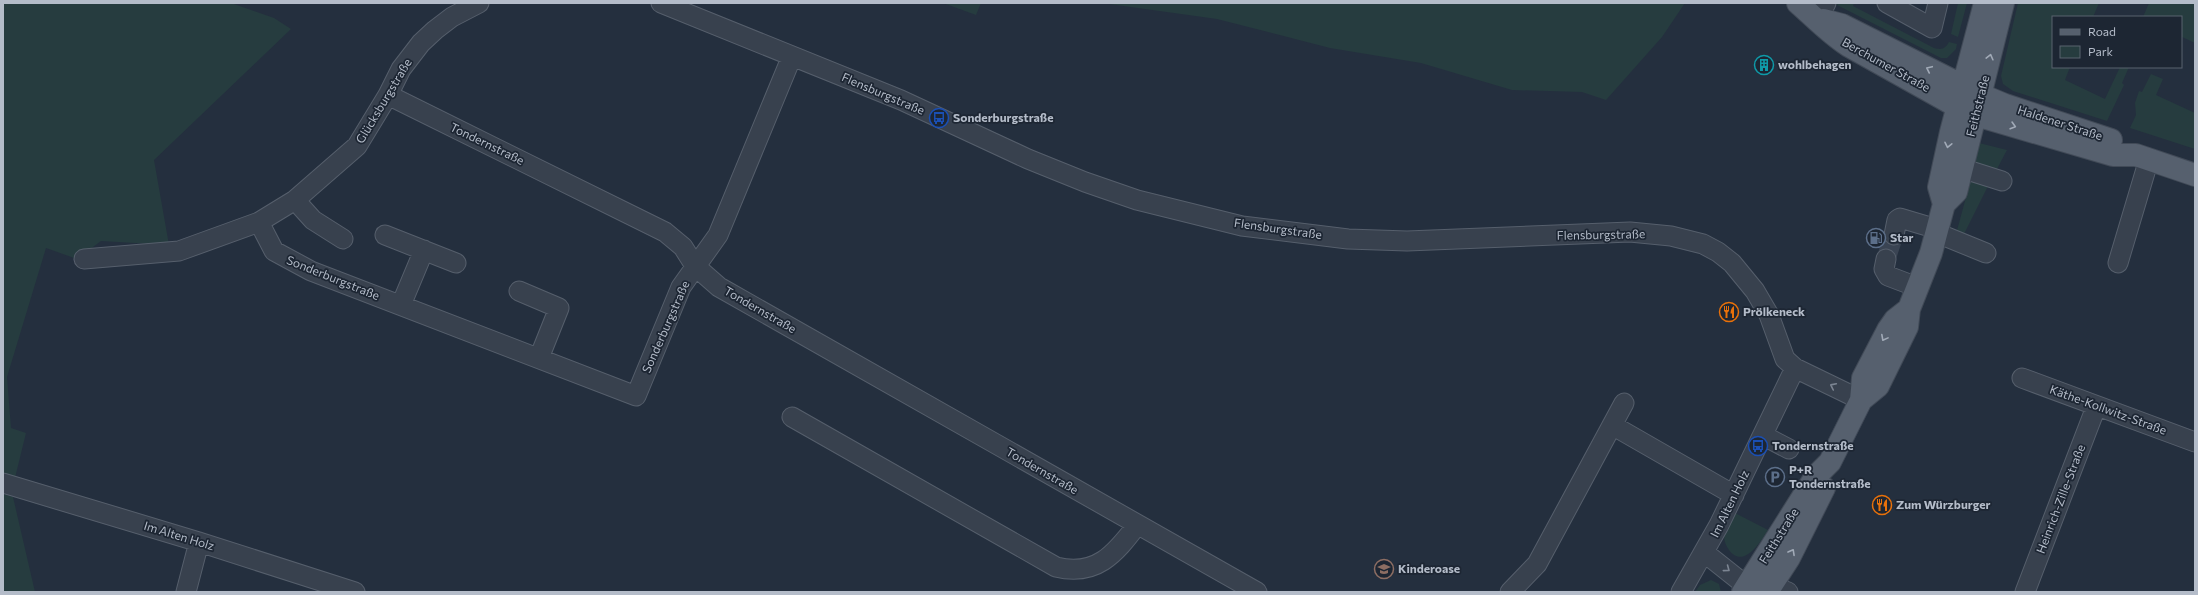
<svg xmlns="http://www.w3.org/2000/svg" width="2198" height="595" viewBox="0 0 2198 595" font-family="Commissioner,sans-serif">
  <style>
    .green { fill: #263c3f }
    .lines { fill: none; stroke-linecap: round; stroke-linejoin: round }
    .minor-tunnel { stroke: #3a4453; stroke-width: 19; stroke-dasharray: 19 10; stroke-linecap: butt }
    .minor-casing { stroke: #565f6c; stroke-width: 21 }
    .major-casing { stroke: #414a57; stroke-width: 24 }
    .minor { stroke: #38414e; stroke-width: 19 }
    .major { stroke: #56606e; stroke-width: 22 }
    .oneway { stroke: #a1aab7 }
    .oneway2 { stroke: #7c8592 }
    .labels { text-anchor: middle; stroke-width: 3.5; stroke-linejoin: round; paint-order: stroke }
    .poi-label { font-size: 12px; font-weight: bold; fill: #b4bcc9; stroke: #1d2633; text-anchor: start }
    .street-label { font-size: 12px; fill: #b4bcc9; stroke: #1d2633 }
  </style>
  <rect width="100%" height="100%" fill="#242f3e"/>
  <path class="green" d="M 3,3 L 231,3 L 274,18 L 291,29 L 154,160 L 169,245 L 101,241 L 77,259 L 46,248 L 7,377 L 11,428 L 26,433 L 13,486 L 3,489 Z
    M 943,3 L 981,3 L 976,15 Z
    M 1102,3 L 1685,3 L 1662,37 L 1606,100 L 1582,92 L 1512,90 L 1421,63 L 1330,48 L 1217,19 Z
    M 1838,3 L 1854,3 L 1853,6 L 1934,48 C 1942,50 1945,49 1949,42 L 1957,44 L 1956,49 L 1947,58 L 1941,58 L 1837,5 Z
    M 1958,3 L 1967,3 L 1958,37 L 1951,34 Z
    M 2018,3 L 2099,3 L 2093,17 L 2053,17 L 2053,67 L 2070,67 L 2065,80 L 2105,99 L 2120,67 L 2129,67 L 2122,83 L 2124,85 L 2107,121 L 2013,91 L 2003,84 L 2001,76 Z
    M 2149,3 L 2195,3 L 2195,43 L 2182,37 L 2181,39 L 2181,17 L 2143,17 Z
    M 2151,74 L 2163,79 L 2156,95 L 2195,113 L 2195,149 L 2130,128 L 2136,115 L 2135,103 L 2139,91 L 2142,92 Z
    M 1979,143 L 2007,150 L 1997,169 L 1973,164 Z
    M 1971,179 L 1988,186 L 1962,238 L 1956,234 Z
    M 3,494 L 13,497 L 35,592 L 3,592 Z
    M 1735,513 L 1768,530 C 1761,541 1744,570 1729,550 C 1726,546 1724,541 1724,536 C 1726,528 1732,520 1735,513 Z
    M 1711,580 L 1719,584 L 1721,592 L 1695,592 L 1700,585 Z"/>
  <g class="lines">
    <path class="minor-tunnel" d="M 1886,259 L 1894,235"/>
    <defs>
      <path id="minor" d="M 661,3 L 901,100 L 1028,159 L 1085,182 L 1137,200 L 1242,226 L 1348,239 L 1407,241 L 1630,232 L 1671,236 L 1703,244 L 1718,252 L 1732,263 L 1755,291 L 1769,315 L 1785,359 L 1795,368 L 1861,400
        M 1887,3 L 1932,28 L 1938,3
        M 1817,19 L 1826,3
        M 388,95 L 665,232 L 683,247 L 695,266 L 719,287 L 1257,592
        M 1961,168 L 2002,181
        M 295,200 L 313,220 L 343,239
        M 259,222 L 274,251 L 311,271 L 636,396 L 681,287 L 718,235 L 792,56
        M 1937,233 L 1986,253
        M 385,235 L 456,263
        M 1894,235 L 1897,220 L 1900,218 L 1937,229
        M 84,259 L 179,251 L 259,222 L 295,200 L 357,146 L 388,95 L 401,69 L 421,43 L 435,30 L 452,17 L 479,3
        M 1886,259 L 1884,269 L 1888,276 L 1917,287
        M 2118,263 L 2149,159
        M 519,291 L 559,308 L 539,358
        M 401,305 L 424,250
        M 2022,378 L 2195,442
        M 792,417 L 1056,567 C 1096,577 1115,554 1137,525
        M 1612,425 L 1734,495
        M 1764,436 L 1789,449
        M 3,483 L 199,542 L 355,592
        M 1705,553 L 1754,592
        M 1757,586 L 1772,586 L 1788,592
        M 186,592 L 199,542
        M 1510,592 L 1537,564 L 1624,403
        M 1681,592 L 1719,525 L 1795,368
        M 2025,592 L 2096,407"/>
      <path id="major" d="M 1798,3 C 1815,18 1830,34 1849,46 L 1958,107 L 1976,115 L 2113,155 L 2136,155 L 2195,175
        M 1823,20 L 1842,25 L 1981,95 L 2005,105 L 2111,140
        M 1944,204 L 1939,187 L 1951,132 L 1985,3
        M 1861,400 L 1878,386 L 1907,327 L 1909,309 L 1931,253 L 1944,204 L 1956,192 L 2003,3
        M 1743,592 L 1816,476 L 1830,462 L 1861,400 L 1863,378 L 1888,330 L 1895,320 L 1909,309
        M 1767,592 L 1789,558 L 1824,488"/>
    </defs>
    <use href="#minor" class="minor-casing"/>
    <use href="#major" class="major-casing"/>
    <use href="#minor" class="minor"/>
    <use href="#major" class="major"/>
  </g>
  <defs><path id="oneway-chevron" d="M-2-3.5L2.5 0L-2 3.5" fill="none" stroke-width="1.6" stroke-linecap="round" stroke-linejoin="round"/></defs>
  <g class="oneway">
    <use href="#oneway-chevron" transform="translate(1990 57) rotate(-76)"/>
    <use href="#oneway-chevron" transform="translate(1929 69) rotate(-155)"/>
    <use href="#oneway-chevron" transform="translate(2013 126) rotate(16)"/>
    <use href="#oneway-chevron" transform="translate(1948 145) rotate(102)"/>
    <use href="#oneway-chevron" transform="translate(1884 338) rotate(118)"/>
    <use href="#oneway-chevron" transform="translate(1792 552) rotate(-61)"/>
  </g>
  <g class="oneway2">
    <use href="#oneway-chevron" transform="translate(1833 386) rotate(-154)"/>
    <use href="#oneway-chevron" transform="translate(1727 569) rotate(37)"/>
  </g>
  <defs>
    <symbol id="building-ring" viewBox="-11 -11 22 22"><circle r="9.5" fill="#1d2633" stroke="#0f9aa8" stroke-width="1.5"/><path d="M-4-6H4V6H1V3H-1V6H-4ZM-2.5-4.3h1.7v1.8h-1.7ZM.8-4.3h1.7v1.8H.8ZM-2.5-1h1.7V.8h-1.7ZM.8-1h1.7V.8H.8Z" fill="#0f9aa8"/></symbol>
    <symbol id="bus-ring" viewBox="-11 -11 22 22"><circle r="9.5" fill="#1d2633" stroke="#1a4fb4" stroke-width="1.5"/><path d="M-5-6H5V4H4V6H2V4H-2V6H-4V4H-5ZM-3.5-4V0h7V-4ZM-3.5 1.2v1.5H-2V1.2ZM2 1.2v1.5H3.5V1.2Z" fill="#1a4fb4"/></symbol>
    <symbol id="fuel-ring" viewBox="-11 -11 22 22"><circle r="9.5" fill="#1d2633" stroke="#5c6f8a" stroke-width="1.5"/><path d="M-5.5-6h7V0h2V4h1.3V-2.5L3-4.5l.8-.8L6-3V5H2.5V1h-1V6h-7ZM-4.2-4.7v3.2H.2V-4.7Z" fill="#5c6f8a"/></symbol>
    <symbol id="restaurant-ring" viewBox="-11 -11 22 22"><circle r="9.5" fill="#1d2633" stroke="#e8710a" stroke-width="1.5"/><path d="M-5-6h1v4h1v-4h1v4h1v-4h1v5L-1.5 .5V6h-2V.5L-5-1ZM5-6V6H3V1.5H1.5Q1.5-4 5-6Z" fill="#e8710a"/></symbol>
    <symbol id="parking-ring" viewBox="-11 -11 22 22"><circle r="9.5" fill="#1d2633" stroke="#5c6f8a" stroke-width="1.5"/><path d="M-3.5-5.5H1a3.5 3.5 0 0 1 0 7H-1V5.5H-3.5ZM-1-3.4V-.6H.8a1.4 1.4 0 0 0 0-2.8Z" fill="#5c6f8a"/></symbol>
    <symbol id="school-ring" viewBox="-11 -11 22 22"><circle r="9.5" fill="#1d2633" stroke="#8d6e63" stroke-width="1.5"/><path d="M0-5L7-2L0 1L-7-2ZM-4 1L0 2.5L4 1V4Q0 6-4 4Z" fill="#8d6e63"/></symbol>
  </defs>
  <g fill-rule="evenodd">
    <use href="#building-ring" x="1753" y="54" width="22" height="22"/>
    <use href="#bus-ring" x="928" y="107" width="22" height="22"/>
    <use href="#fuel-ring" x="1865" y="227" width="22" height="22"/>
    <use href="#restaurant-ring" x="1718" y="301" width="22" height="22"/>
    <use href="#bus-ring" x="1747" y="435" width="22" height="22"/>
    <use href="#parking-ring" x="1764" y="466" width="22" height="22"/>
    <use href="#restaurant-ring" x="1871" y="494" width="22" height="22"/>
    <use href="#school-ring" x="1373" y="558" width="22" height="22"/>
  </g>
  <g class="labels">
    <g class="poi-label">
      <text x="1778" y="69">wohlbehagen</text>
      <text x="953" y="122">Sonderburgstraße</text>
      <text x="1890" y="242">Star</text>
      <text x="1743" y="316">Prölkeneck</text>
      <text x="1772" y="450">Tondernstraße</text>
      <text x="1789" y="474">P+R<tspan x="1789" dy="14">Tondernstraße</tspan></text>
      <text x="1896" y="509">Zum Würzburger</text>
      <text x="1398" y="573">Kinderoase</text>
    </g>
    <g class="street-label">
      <text transform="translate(1886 65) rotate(29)" y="4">Berchumer Straße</text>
      <text transform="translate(883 94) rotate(23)" y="4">Flensburgstraße</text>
      <text transform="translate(384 101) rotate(-59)" y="4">Glücksburgstraße</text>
      <text transform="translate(1978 106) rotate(-76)" y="4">Feithstraße</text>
      <text transform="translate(2060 123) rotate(18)" y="4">Haldener Straße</text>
      <text transform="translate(487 144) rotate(26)" y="4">Tondernstraße</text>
      <text transform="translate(1278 229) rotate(8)" y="4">Flensburgstraße</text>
      <text transform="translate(1601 235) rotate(-1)" y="4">Flensburgstraße</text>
      <text transform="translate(333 278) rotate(22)" y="4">Sonderburgstraße</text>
      <text transform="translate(760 310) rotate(30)" y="4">Tondernstraße</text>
      <text transform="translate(666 327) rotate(-66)" y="4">Sonderburgstraße</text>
      <text transform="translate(2108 410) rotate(20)" y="4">Käthe-Kollwitz-Straße</text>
      <text transform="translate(1042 471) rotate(30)" y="4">Tondernstraße</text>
      <text transform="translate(2061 499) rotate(-69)" y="4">Heinrich-Zille-Straße</text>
      <text transform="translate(1730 504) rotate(-64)" y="4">Im Alten Holz</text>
      <text transform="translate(179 536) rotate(17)" y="4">Im Alten Holz</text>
      <text transform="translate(1779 536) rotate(-58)" y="4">Feithstraße</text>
    </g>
  </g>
  <rect width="2198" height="595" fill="none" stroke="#b4bcc9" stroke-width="8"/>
  <rect x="2052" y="16" width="130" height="52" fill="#1d2633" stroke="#59626f"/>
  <rect x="2060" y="29" width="20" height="6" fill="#56606e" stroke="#59626f"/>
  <text x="2088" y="36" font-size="12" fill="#b4bcc9">Road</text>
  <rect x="2060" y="46" width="20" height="12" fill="#263c3f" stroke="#59626f"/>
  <text x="2088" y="56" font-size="12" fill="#b4bcc9">Park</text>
</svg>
